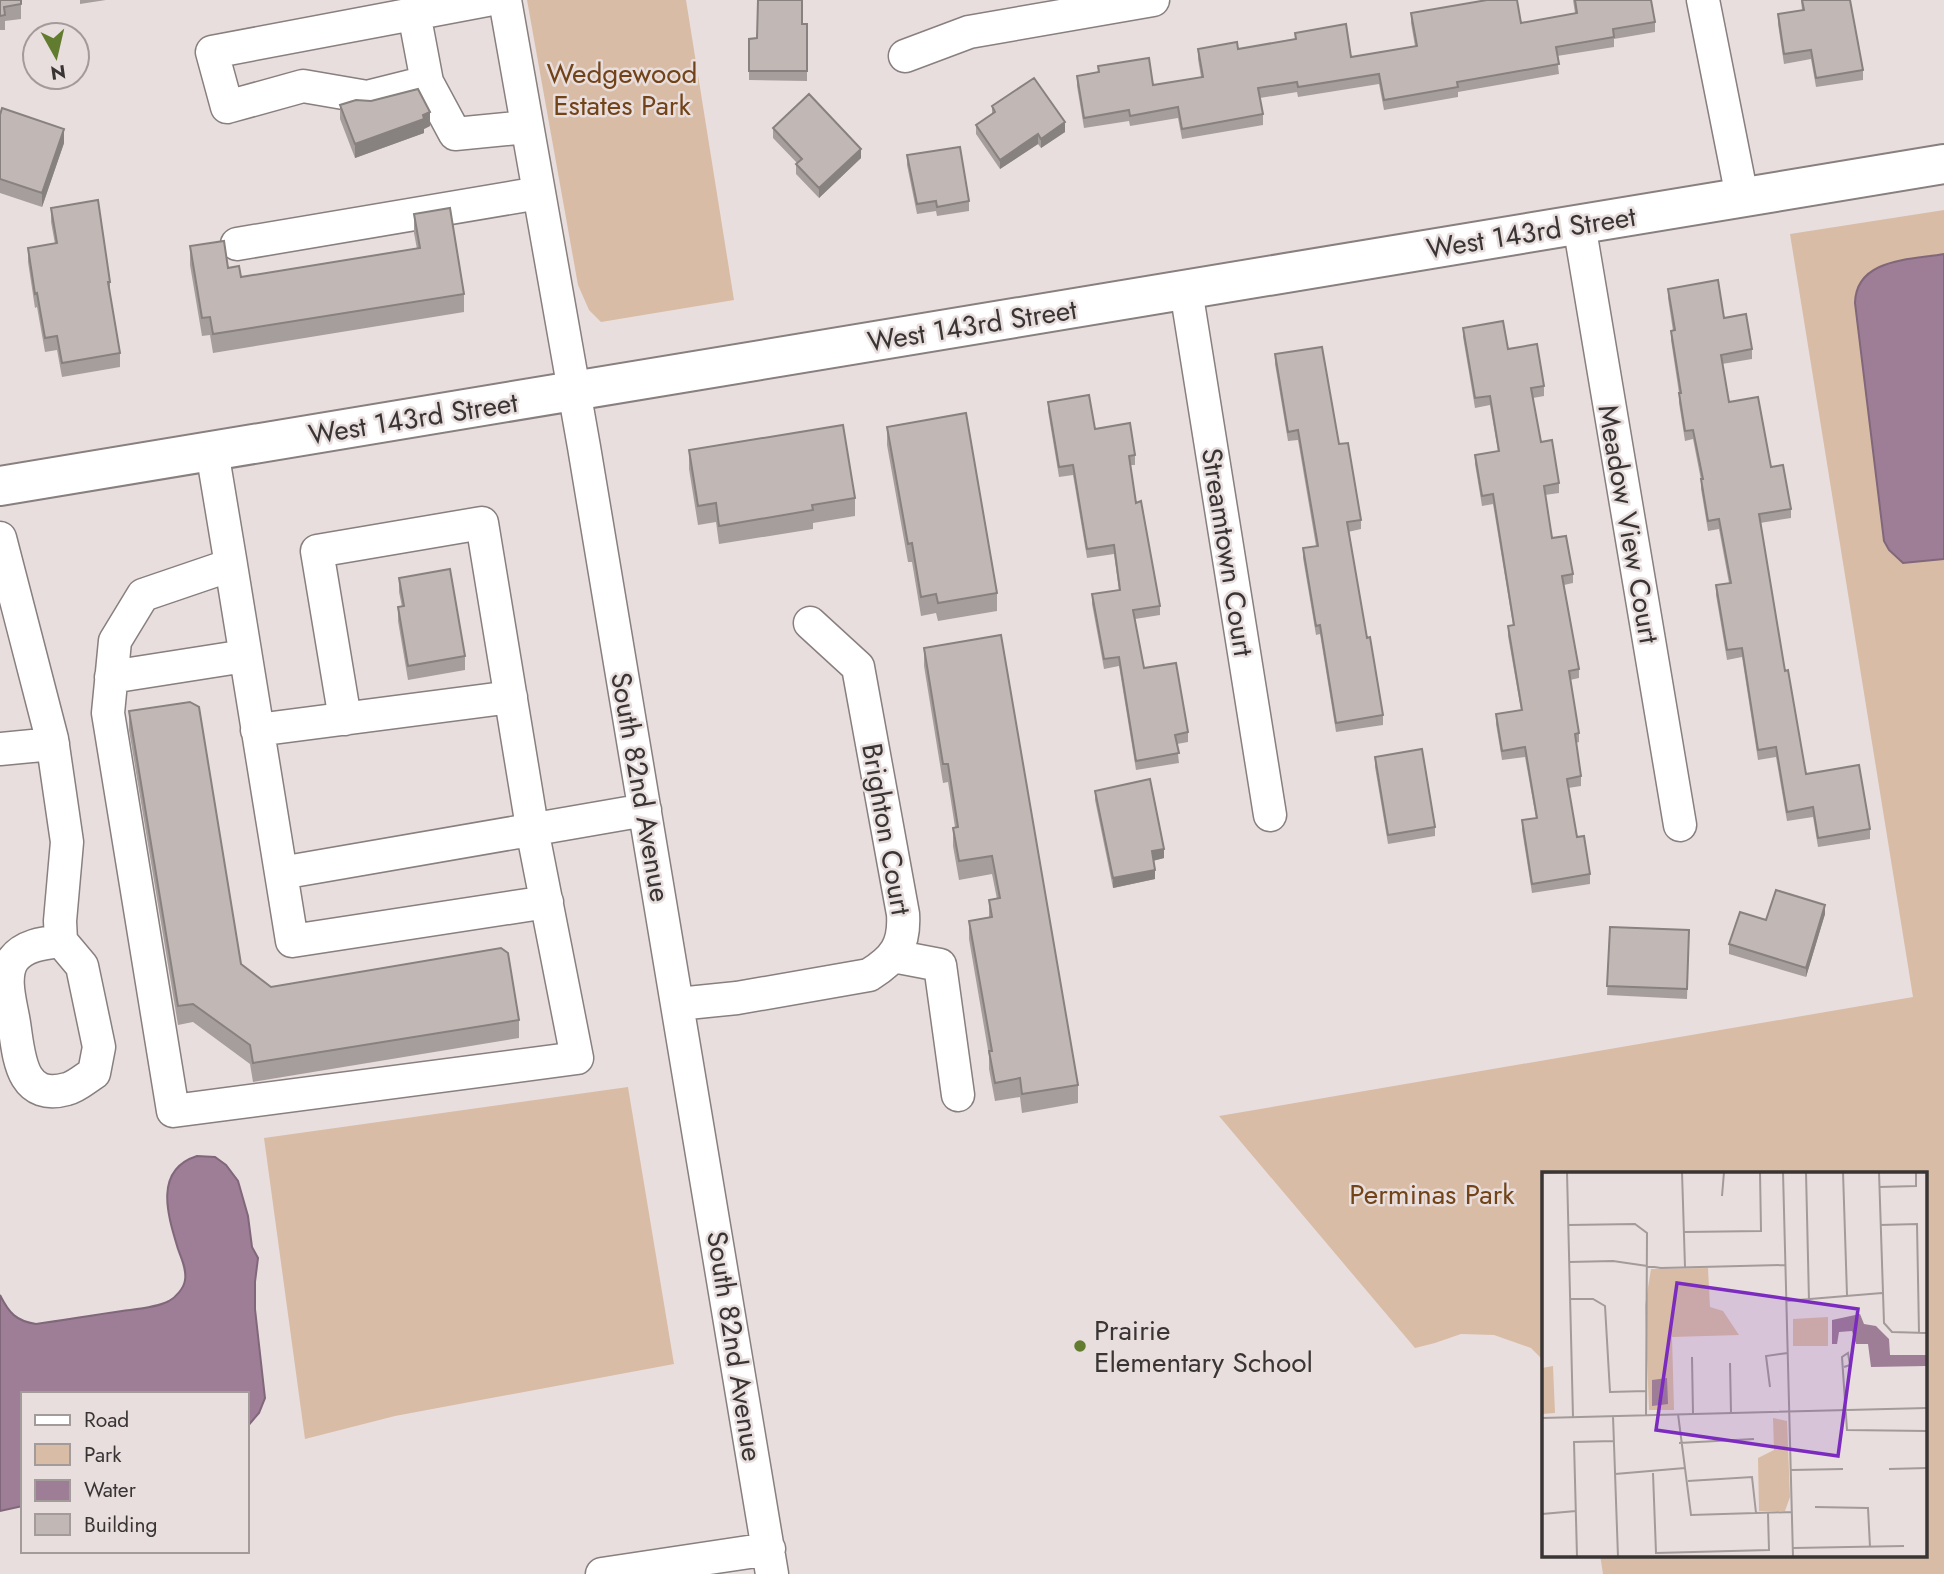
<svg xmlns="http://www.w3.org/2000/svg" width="1944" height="1574" viewBox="0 0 1944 1574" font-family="Jost,sans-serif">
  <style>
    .green { fill: #d9bca5 }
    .water { fill: #9e7d97; stroke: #80677a; stroke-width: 2 }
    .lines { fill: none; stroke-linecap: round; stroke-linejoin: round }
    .minor-casing { stroke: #887f7f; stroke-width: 35 }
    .major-casing { stroke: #887f7f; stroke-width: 42 }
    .minor { stroke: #fff; stroke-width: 32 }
    .major { stroke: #fff; stroke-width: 38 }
    .wall { fill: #a69e9c }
    .shaded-wall { fill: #87817f }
    .building { fill: #c1b8b5; stroke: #87817f; stroke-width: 2 }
    .poi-dot { fill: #617c2f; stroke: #e9dede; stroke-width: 2.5 }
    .labels { text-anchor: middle; stroke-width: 5; stroke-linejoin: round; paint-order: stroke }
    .park-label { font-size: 28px; fill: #714317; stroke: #e9dede }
    .street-label { font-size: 28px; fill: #393535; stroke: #e9dede }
    .poi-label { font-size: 28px; fill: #393535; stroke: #e9dede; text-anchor: start }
    .inset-road { fill: none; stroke: #a39a9a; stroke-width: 2 }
    .view { fill: #7b2cbf; fill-opacity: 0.15; stroke: #7b2cbf; stroke-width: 3.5 }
    .inset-edge { fill: none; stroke: #393535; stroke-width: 3.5 }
  </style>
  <rect width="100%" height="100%" fill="#e9dede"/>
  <path class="green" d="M 527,0 L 686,0 L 734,300 L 601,322 L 589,310 L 578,285 Z
    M 1944,210 L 1944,1574 L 1603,1574 L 1600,1555 L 1925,1555 L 1925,1173 L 1543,1173 L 1543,1360 L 1531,1348 L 1494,1335 L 1461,1334 L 1435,1343 L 1415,1348 L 1219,1116 L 1913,997 L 1790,234 Z
    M 628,1087 L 674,1364 L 395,1416 L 305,1439 L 264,1138 Z"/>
  <path class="water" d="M 1944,254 L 1944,559 L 1903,563 L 1889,550 L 1884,541 L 1855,303 C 1856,258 1911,260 1944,254 Z
    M 197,1156 L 215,1157 L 226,1165 L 238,1181 L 248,1216 L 252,1247 L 258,1258 L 255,1282 L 255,1309 L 265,1398 L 259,1413 L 247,1427 L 247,1394 L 23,1394 L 23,1506 L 0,1511 L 0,1295 C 9,1313 16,1321 36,1324 C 65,1320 93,1315 122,1311 C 137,1309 155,1308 169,1301 C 176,1297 184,1288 185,1280 C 187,1269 181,1258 178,1249 C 168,1216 153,1170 197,1156 Z"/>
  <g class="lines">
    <defs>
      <path id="minor" d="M 487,0 L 212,52 L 227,107 L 303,86 L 367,97 L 427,82 L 455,134 L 527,127
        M 505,0 L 584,447 L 772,1574
        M 1703,0 L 1742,197
        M 414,13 L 427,82
        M 905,56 L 969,32 L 1153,0
        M 1579,224 L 1680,825
        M 237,244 L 539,193
        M 1186,290 L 1270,815
        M 212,451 L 231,565 L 143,595 L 115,641 L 108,713 L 173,1111 L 577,1058 L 534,839 L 482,523 L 317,551 L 345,719
        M 0,538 L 52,739 L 67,842 L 60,921 L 61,941 L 82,966 L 99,1047 L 94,1073 C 86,1078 76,1087 67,1089 C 20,1102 19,1055 14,1023 C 11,1004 2,977 13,960 C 24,945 44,943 61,941
        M 231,565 L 292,941 L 547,902
        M 111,677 L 245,656
        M 257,730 L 511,697
        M 0,749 L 53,744
        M 281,873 L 645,810
        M 893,956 L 940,965 L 958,1095
        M 678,1004 L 737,998 L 869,975 C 895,959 905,945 903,914 L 858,667 L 810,623
        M 602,1574 L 769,1549"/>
      <path id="major" d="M 0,486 L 1944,164"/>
    </defs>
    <use href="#minor" class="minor-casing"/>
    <use href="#major" class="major-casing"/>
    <use href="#minor" class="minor"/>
    <use href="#major" class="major"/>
  </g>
  <path class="wall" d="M 0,0 L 21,4 L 21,19 L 5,21 L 5,30 L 0,30 Z
    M 80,0 L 106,0 L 80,4 Z
    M 1573,0 L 1651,0 L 1655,22 L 1655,32 L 1614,39 L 1614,47 L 1557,56 L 1559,74 L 1458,92 L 1458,97 L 1384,110 L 1379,84 L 1298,97 L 1297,92 L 1260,98 L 1263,114 L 1263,125 L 1182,139 L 1178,118 L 1130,126 L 1129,121 L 1084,128 L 1077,86 L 1077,76 L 1098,73 L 1098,66 L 1153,85 L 1201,77 L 1198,59 L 1198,49 L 1238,49 L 1295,39 L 1295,33 L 1351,57 L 1415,46 L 1411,23 L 1411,13 L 1521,23 L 1575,13 Z
    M 1801,0 L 1850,0 L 1863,70 L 1863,80 L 1816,87 L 1811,59 L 1784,64 L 1778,24 L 1778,14 L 1802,10 Z
    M 802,24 L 807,24 L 807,81 L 749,80 L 749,39 L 757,38 Z
    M 340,105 L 430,126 L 424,129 L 424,133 L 355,158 L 340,119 Z
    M 992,106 L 1065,132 L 1041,148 L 1038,144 L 1000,169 L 976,134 L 976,125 L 992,114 Z
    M 0,115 L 64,143 L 42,207 L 0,193 Z
    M 773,128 L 861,158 L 819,198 L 796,174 L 796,164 L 797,163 L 773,138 Z
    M 907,155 L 969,201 L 969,211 L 937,216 L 936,211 L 917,214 L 907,165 Z
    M 51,208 L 110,282 L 110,296 L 120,353 L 120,367 L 62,377 L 57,350 L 45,352 L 37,307 L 35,308 L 28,262 L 28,248 L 55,244 L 51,222 Z
    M 414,214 L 464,294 L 464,312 L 213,353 L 210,335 L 202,336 L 190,265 L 190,246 L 228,268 L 241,277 L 417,249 L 414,233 Z
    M 1668,289 L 1724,318 L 1752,349 L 1752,359 L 1722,364 L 1729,402 L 1771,467 L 1791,509 L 1791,518 L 1760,523 L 1785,671 L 1806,774 L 1870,829 L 1870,839 L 1818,847 L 1813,817 L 1787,821 L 1776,757 L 1758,760 L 1742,657 L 1727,660 L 1716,595 L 1716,585 L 1729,583 L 1719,529 L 1708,531 L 1701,489 L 1701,480 L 1693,439 L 1685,441 L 1679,403 L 1679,393 L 1671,340 L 1671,331 L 1673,331 L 1668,298 Z
    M 1463,328 L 1508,349 L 1544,386 L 1544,396 L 1533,398 L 1541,442 L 1559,483 L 1559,493 L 1545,495 L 1552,538 L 1573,574 L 1573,583 L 1564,585 L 1579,669 L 1579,678 L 1570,680 L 1579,733 L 1579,742 L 1576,743 L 1581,776 L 1581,786 L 1568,788 L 1577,837 L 1590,874 L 1590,884 L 1532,893 L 1522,830 L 1522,820 L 1536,818 L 1525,757 L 1502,760 L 1496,724 L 1496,714 L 1521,710 L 1508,636 L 1508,626 L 1513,625 L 1493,504 L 1482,506 L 1475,464 L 1475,455 L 1498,451 L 1490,405 L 1475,408 L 1463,337 Z
    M 1275,354 L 1339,444 L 1361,520 L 1361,529 L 1348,532 L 1367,638 L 1383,715 L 1383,725 L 1336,732 L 1320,634 L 1316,635 L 1303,558 L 1303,548 L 1316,546 L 1298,440 L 1288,441 L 1275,364 Z
    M 1048,402 L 1095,429 L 1135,455 L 1135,465 L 1130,465 L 1136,503 L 1160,606 L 1160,615 L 1135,619 L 1144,668 L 1188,732 L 1188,742 L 1177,744 L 1179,763 L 1136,770 L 1119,666 L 1104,669 L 1092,604 L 1092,594 L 1119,590 L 1114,554 L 1087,558 L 1073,475 L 1059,477 L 1048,411 Z
    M 887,427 L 997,593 L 997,611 L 938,621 L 936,613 L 921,616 L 912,562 L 908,562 L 887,445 Z
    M 689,450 L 855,498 L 855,516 L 813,523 L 813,529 L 719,544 L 716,522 L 698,525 L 689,469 Z
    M 399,578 L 465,656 L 465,670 L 408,680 L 398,621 L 398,607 L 402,607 L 399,592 Z
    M 924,648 L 1078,1085 L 1078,1103 L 1022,1113 L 1020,1097 L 995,1101 L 989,1069 L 989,1056 L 969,939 L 969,921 L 989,917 L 989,900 L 997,899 L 992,874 L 959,880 L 953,846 L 953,828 L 955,827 L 948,782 L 943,783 L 924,666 Z
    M 129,711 L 241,964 L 271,987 L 519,1020 L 519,1038 L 253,1082 L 250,1064 L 193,1022 L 178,1025 L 129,730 Z
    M 1375,757 L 1435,827 L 1435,836 L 1388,844 L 1375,767 Z
    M 1095,791 L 1164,858 L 1153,861 L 1155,879 L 1113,888 L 1095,800 Z
    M 1825,914 L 1806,977 L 1729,954 L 1729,944 L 1766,920 Z
    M 1610,927 L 1689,930 L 1687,999 L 1607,995 Z"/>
  <path class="shaded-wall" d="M 430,112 L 430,126 L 424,129 L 424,133 L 355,158 L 355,144 Z
    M 1065,122 L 1065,132 L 1041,148 L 1041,139 Z
    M 64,129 L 64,143 L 42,207 L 42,193 Z
    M 1038,134 L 1038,144 L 1000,169 L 1000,160 Z
    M 861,149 L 861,158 L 819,198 L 819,188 Z
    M 1164,849 L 1164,858 L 1152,861 L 1152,851 Z
    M 1155,870 L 1155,879 L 1113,888 L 1113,878 Z
    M 1825,905 L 1825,914 L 1806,977 L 1806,968 Z"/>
  <path class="building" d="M 0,0 L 21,0 L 21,4 L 4,7 L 5,15 L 0,16 Z
    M 758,0 L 802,0 L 802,24 L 807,24 L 807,71 L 749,71 L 749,39 L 757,38 Z
    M 1487,0 L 1517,0 L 1521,23 L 1577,13 L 1575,0 L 1651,0 L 1655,22 L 1613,29 L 1614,37 L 1556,47 L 1559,64 L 1457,82 L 1458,87 L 1384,100 L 1379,74 L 1298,87 L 1297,82 L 1258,88 L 1263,114 L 1182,129 L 1178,107 L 1130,116 L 1129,110 L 1084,118 L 1077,76 L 1099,72 L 1098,66 L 1149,58 L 1153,85 L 1203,77 L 1198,49 L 1237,42 L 1238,49 L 1296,39 L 1295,33 L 1346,24 L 1351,57 L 1417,46 L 1411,13 Z
    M 1802,0 L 1850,0 L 1863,70 L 1816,78 L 1811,50 L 1784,54 L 1778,14 L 1804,10 Z
    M 1034,78 L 1065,122 L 1041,139 L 1038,134 L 1000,160 L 976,125 L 995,112 L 992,106 Z
    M 418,89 L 430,112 L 423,115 L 424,119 L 355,144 L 340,105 L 356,100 L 371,101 Z
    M 809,94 L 861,149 L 819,188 L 796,164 L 802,159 L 773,128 Z
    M 2,108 L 64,129 L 42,193 L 0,179 L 0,115 Z
    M 960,147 L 969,201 L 937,207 L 936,201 L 917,204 L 907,155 Z
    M 98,200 L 110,282 L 108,282 L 120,353 L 62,363 L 57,336 L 45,338 L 37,293 L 35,294 L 28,248 L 57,243 L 51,208 Z
    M 450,208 L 464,294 L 213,334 L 210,317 L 202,318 L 190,246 L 224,241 L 228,268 L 239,266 L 241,277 L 420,248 L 414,214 Z
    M 1718,280 L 1724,318 L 1746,314 L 1752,349 L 1721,355 L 1729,402 L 1758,397 L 1771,467 L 1783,465 L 1791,509 L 1759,514 L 1785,671 L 1788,670 L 1806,774 L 1859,765 L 1870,829 L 1818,838 L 1813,807 L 1787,812 L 1776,747 L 1758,750 L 1742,648 L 1727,650 L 1716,585 L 1731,583 L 1719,519 L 1708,521 L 1701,479 L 1703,479 L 1693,430 L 1685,431 L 1679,393 L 1681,393 L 1671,331 L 1675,330 L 1668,289 Z
    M 1503,321 L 1508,349 L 1537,344 L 1544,386 L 1531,388 L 1541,442 L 1552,440 L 1559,483 L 1544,486 L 1552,538 L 1566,536 L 1573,574 L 1562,576 L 1579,669 L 1569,671 L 1579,733 L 1575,734 L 1581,776 L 1567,779 L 1577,837 L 1584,836 L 1590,874 L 1532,884 L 1522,820 L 1537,818 L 1525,747 L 1502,751 L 1496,714 L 1522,710 L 1508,626 L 1514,625 L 1493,494 L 1482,496 L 1475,455 L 1499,451 L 1490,396 L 1475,398 L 1463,328 Z
    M 1322,347 L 1339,444 L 1348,443 L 1361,520 L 1347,522 L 1367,638 L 1370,637 L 1383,715 L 1336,723 L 1320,625 L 1316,626 L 1303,548 L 1318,546 L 1298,430 L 1288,432 L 1275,354 Z
    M 1089,395 L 1095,429 L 1130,423 L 1135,455 L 1129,456 L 1136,503 L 1141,501 L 1160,606 L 1133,610 L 1144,668 L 1176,663 L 1188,732 L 1175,735 L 1179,753 L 1136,761 L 1119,657 L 1104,659 L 1092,594 L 1120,590 L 1114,545 L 1087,549 L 1073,465 L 1059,467 L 1048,402 Z
    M 966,413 L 997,593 L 938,603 L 936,594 L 921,597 L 912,543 L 908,544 L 887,427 Z
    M 843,425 L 855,498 L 812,505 L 813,510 L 719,526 L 716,503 L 698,506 L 689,450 Z
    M 450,569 L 465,656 L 408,666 L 398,607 L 404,606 L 399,578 Z
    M 1001,635 L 1078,1085 L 1022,1094 L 1020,1078 L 995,1083 L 989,1051 L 992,1051 L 969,921 L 992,917 L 989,900 L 1000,898 L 992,856 L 959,861 L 953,828 L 958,827 L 948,764 L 943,764 L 924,648 Z
    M 190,702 L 199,707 L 241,964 L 271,987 L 501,948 L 508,953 L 519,1020 L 253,1063 L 250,1045 L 193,1004 L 178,1006 L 129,711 Z
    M 1422,749 L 1435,827 L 1388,835 L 1375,757 Z
    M 1150,779 L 1164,849 L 1152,851 L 1155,870 L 1113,878 L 1095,791 Z
    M 1776,890 L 1825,905 L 1806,968 L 1729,944 L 1740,912 L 1766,920 Z
    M 1610,927 L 1689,930 L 1687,989 L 1607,986 Z"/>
  <circle class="poi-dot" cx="1080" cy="1346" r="7"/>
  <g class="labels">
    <g class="park-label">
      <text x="622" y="83">Wedgewood<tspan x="622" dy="32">Estates Park</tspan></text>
      <text x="1432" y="1204">Perminas Park</text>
    </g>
    <g class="street-label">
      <text transform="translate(1531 232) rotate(-9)" y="10">West 143rd Street</text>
      <text transform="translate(972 325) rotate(-9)" y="10">West 143rd Street</text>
      <text transform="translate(413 418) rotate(-9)" y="10">West 143rd Street</text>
      <text transform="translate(1629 524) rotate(80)" y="10">Meadow View Court</text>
      <text transform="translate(1228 552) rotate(81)" y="10">Streamtown Court</text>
      <text transform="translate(641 787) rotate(80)" y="10">South 82nd Avenue</text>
      <text transform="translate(887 829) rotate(80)" y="10">Brighton Court</text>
      <text transform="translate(735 1346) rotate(81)" y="10">South 82nd Avenue</text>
    </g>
    <g class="poi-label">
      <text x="1094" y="1340">Prairie<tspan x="1094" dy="32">Elementary School</tspan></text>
    </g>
  </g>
  <g transform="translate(1542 1172)">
    <rect width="385" height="385" fill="#e9dede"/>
    <path d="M 166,96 L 168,135 L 181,139 L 197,163 L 130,165 L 132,238 L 107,238 L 103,134 L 109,97 ZM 286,145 L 286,174 L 251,174 L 251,147 ZM 11,194 L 13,241 L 0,242 L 0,196 ZM 231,246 L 245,249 L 248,325 L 243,339 L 217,339 L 216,286 L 232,278 Z" fill="#d9bca5"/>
    <path d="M 318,142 L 322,152 L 334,154 L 347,167 L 348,183 L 385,183 L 385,194 L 329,195 L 326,172 L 314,172 L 310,159 L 297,160 L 295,172 L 290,172 L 290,148 ZM 125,206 L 126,232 L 110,234 L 110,208 Z" fill="#9e7d97"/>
    <path class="inset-road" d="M 25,0 L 31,245M 140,0 L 143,95M 241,0 L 251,385M 264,0 L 267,129M 301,0 L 305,123M 337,0 L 342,151 L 350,160 L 385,161M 0,1 L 23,0M 337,15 L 374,14 L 374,0M 180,24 L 182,0M 26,53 L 93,52 L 105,61 L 104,243M 338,53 L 375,52 L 377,161M 142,60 L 219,59 L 218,0M 27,90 L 71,89 L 119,96 L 243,93M 28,127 L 51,127 L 63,134 L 68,220 L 104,219M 244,129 L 340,121M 150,185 L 151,242M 188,191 L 189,241M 302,195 L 308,193 L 306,181 L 300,185 L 305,258 L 385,259M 228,215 L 224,184 L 246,181M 136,242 L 149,343 L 250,340M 71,244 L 76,385M 0,246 L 385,236M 137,271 L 212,267M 347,297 L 385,296M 249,298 L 301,297M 111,301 L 114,381 L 227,378 L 226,341M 73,302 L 143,296M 146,309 L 210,305 L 214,341M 273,335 L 326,336 L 328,375M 0,342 L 34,339M 251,376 L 362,374M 35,385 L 32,270 L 72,269"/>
    <path class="view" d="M 135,111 L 316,137 L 296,284 L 114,258 Z"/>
    <rect width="385" height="385" class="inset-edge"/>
  </g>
  <rect x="21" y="1392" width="228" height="161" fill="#e9dede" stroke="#a39a9a" stroke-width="2"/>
  <rect x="35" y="1415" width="35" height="10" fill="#ffffff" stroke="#a39a9a" stroke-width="2"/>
  <text x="84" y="1427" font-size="21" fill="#393535">Road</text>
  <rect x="35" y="1444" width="35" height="21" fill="#d9bca5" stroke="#a39a9a" stroke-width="2"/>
  <text x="84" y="1462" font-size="21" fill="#393535">Park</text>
  <rect x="35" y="1480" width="35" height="21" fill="#9e7d97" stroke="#a39a9a" stroke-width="2"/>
  <text x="84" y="1497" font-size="21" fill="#393535">Water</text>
  <rect x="35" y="1514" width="35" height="21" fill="#c1b8b5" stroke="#a39a9a" stroke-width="2"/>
  <text x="84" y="1532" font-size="21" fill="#393535">Building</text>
  <g transform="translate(56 56) rotate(172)"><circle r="33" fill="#e9dede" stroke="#a39a9a" stroke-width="2"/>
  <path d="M0-5L12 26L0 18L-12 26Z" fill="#617c2f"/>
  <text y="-10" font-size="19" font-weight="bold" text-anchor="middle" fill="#393535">N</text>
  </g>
</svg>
